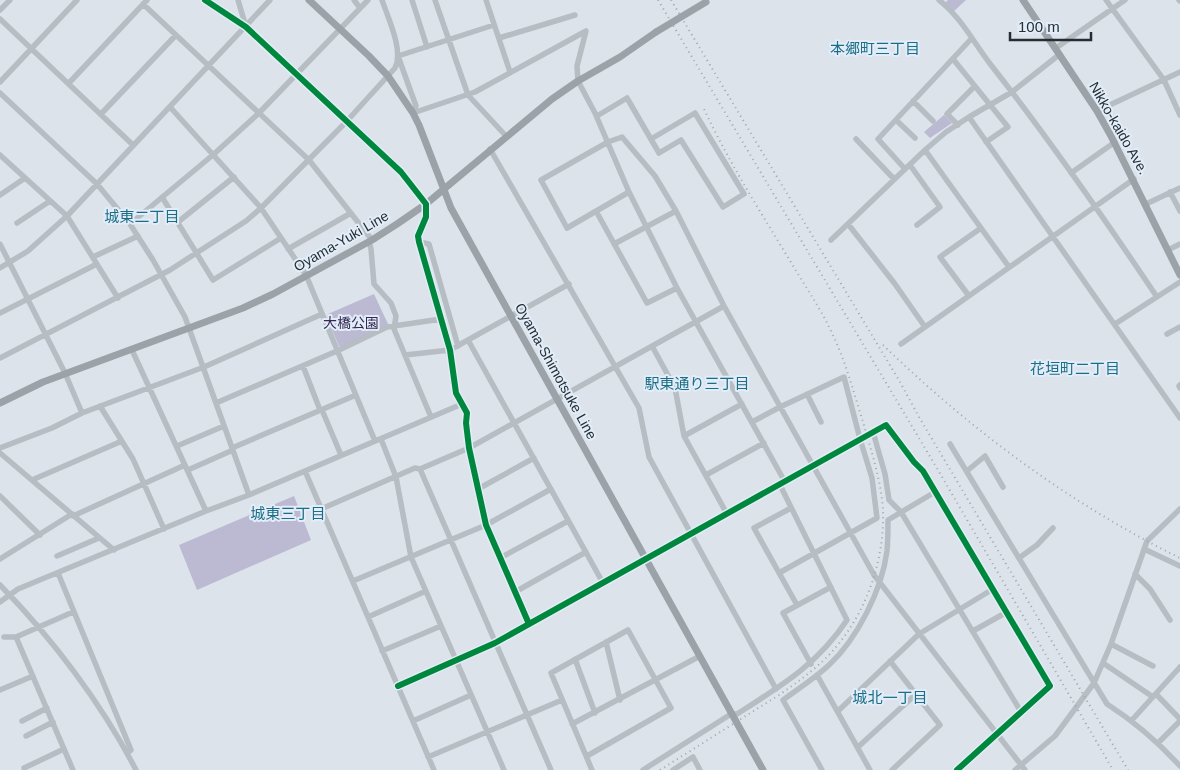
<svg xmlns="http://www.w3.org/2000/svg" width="1180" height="770" viewBox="0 0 1180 770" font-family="Arial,'Noto Sans JP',sans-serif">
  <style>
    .green { fill: #bcb9d3 }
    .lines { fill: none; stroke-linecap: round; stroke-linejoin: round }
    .minor { stroke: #b6bdc3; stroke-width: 5.5 }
    .major { stroke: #9ba2a8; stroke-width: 7 }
    .rail { stroke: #a0a6ab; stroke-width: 2; stroke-dasharray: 1 4; stroke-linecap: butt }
    .major-bridge { stroke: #9ba2a8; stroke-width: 7 }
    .cycleway-casing { stroke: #e2edf9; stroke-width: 9 }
    .cycleway { stroke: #00873e; stroke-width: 6 }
    .labels { text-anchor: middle; stroke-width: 4; stroke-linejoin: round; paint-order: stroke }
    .street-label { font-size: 14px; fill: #242f33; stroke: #e2edf9 }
    .park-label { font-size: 14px; fill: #362852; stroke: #e2edf9 }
    .neighbourhood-label { font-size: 15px; fill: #1c6e84; stroke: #e2edf9 }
  </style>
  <rect width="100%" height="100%" fill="#dce3eb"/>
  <path class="green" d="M 948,0 L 966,0 L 953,12 L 945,3 Z
    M 944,115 L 952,123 L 930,138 L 924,132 Z
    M 374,294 L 388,324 L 342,347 L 339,346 L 327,318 L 328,314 Z
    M 294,496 L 311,540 L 197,590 L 179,545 Z"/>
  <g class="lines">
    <path class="minor" d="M 205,0 L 246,27 L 401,172 L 426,204 L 426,217 L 418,236 L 419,242 L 450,350 L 456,393 L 467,413 L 466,423 L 469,448 L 486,525 L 529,624
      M 238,0 L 246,27
      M 354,0 L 360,8
      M 412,0 L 427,47
      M 435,0 L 468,95 L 506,136
      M 486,0 L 510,72
      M 939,0 C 961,17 974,43 991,65 C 1050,140 1104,218 1157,297
      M 1106,0 L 1164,80 L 1180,115
      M 1179,0 L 1180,1
      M 143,4 L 309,160 L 372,240
      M 0,10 L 10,0
      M 0,19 L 133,145
      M 499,38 L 575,15
      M 1056,48 L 1125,0
      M 953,59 L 1008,127 L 986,142
      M 0,82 L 77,0
      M 69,83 L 147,0
      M 0,93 L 97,184 L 130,224 L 153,260 L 185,317 L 249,495
      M 913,101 L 933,121
      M 170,107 L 261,208 L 306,275 L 375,441
      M 1097,111 L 1180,72
      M 413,113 L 475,92 L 586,31 L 577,66 L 578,81 L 595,113 L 629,192 L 677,288 L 785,482
      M 413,113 L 416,106 L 398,56 L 494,25
      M 101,114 L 176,35
      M 597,116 L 627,98 L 659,153 L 681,140 L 723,207 L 744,194 L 695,113 L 651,139
      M 969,117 L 1180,418
      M 896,120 L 915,138
      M 958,125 L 947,114 L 975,86
      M 856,139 L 894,179
      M 490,149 L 639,408 L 649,457 L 776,689
      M 925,150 L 1009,267
      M 0,155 L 67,216 L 118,298
      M 910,165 L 940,207 L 917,225
      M 905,169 L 878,139 L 972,38
      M 1071,173 L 1115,142
      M 629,192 L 567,228 L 541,180 L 608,142 L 622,137 L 655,176 L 676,211 L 724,306 L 874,575 L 1025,770
      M 1170,192 L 1180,211
      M 0,195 L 25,178
      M 162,197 L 213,280 L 281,238
      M 1146,204 L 1180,188
      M 596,211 L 647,303 L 677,288
      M 178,222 L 234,177
      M 17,223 L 50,201
      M 130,224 L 214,154 L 259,113 L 368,0
      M 848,224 L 895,284 L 925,327
      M 831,240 L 925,150 L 946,132 L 969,117 L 1012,92 L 1060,54
      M 369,242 L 371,249 L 374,284 L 391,303 L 396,316 L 394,329 L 431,417
      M 419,242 L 429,244 L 458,346
      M 0,244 L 65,373 L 82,413
      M 614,244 L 676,211
      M 288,249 L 351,213
      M 1168,250 L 1180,244
      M 93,257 L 138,236
      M 0,268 L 28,251 L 67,216 L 270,0
      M 969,296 L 940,257 L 981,228
      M 0,313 L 97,264
      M 1115,324 L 1180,282
      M 1167,334 L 1180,327
      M 468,340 L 603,583
      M 901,344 L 1134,179
      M 652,346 L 675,388 L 684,436 L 727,514
      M 132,350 L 206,511
      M 405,355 L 450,350 L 569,284
      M 0,358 L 170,270 L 246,221 L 261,208 L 346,122 L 395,68 C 404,51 388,18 382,0
      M 303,366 L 320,410
      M 1180,385 L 1179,386 L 1180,388
      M 807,394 L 821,422
      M 216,403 L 337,351 L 387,327 L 441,319
      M 100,406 L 133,459 L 164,529
      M 322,410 L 341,455
      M 752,422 L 780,407 L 844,377 L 860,439 L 872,478 L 877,518 L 779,573
      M 873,432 L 885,474 L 889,500 L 901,512 L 1021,712
      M 684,436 L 742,404
      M 381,439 L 396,477 L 411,557 L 504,770
      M 950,444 L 1107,704 C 1135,722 1158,742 1180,766
      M 177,446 L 224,426
      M 0,448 L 52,428 L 82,413 L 204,367 L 322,314
      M 232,448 L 356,395
      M 0,453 L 114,550
      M 420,469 L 551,770
      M 188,470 L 233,450
      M 305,471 L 434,770
      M 967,471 L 985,456 L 1003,487
      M 706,475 L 764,443
      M 32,480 L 122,441
      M 478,489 L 534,458
      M 0,496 L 40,535
      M 791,508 L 754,528 L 797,605
      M 321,509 L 415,468 L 420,469 L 469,448 L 724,306
      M 73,516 L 185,465
      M 1144,549 L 1180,566
      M 57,556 L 99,538
      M 500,558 L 568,521
      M 1019,558 L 1037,545 L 1053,528
      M 0,559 L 72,514
      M 58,573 L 131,750 L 127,753
      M 1135,574 L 1150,589 L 1170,620
      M 353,581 L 486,525 L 551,489
      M 0,585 C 52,638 102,704 136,770
      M 515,592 L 586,552
      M 0,602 L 18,589 L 206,511 L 249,495 L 462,404
      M 368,617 L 426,591
      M 973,631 L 1007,612
      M 4,637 L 16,637
      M 606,642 L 620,700
      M 1111,644 L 1153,666
      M 382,651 L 441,626
      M 575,659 L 595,713
      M 890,661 L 940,725 L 892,770
      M 1103,663 L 1153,697
      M 811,664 L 783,613 L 831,587
      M 817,675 L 870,770
      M 398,686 L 495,643 L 886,425 L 914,462 L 923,471 L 1050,686 L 957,770
      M 0,690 L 33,676
      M 1156,694 L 1180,719
      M 838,711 L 919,634 L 993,589
      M 1132,720 L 1180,667
      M 22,721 L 47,708
      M 413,721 L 471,695
      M 572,724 L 700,656
      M 26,736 L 53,722
      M 1158,743 L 1180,721
      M 858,747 L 916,694
      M 587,756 L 671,708 L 628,630 L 551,673 L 592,770
      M 428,757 L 562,700
      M 24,768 L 64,749
      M 73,770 L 16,637 L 73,612
      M 643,770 L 731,714 L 737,714 C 781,686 818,664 847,620 L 780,485
      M 673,770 L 693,757 L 700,770
      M 822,770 L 783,700 C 798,689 815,678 829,665 C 857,639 882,590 887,551 C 888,541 888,530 888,520 L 935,492
      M 1015,770 L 1055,736 L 1094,683 L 1111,644 L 1147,541 L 1180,509"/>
    <path class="major" d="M 309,0 L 369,56 L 388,76 L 413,113 L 419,125 L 451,208 L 763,770
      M 1023,0 L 1097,111 L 1111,136 L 1180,275
      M 0,403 L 43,382 L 243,308 L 273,294 L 372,240 L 397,224 L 426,204 L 552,99 L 578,81 L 620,57 L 656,32"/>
    <path class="rail" d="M 658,0 L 938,470 L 1113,770
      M 671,0 L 900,382 L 919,417 L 1128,770
      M 883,345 C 971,430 1070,504 1180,558
      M 660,770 L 779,695 C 795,684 810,673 824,660 C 863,622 885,564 883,510 C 881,480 871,450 863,422 C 853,390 845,359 830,329 C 821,310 809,292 798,274 C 765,219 730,165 703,107"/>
    <path class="major-bridge" d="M 656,32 L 706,2"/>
    <defs>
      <path id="cycleway" d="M 205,0 L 246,27 L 401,172 L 426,204 L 426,217 L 418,236 L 419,242 L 450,350 L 456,393 L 467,413 L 466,423 L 469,448 L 486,525 L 529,624
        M 398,686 L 495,643 L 886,425 L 914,462 L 923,471 L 1050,686 L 957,770"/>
    </defs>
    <use href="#cycleway" class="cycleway-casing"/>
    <use href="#cycleway" class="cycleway"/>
  </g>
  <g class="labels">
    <g class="street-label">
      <text transform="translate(1119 128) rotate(60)" y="5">Nikko-kaido Ave.</text>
      <text transform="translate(341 241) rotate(-30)" y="5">Oyama-Yuki Line</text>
      <text transform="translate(556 371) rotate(61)" y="5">Oyama-Shimotsuke Line</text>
    </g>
    <g class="park-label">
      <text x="351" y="328">大橋公園</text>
    </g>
    <g class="neighbourhood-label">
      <text x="875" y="54">本郷町三丁目</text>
      <text x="142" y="222">城東二丁目</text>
      <text x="1075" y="374">花垣町二丁目</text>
      <text x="697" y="389">駅東通り三丁目</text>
      <text x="288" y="519">城東三丁目</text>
      <text x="890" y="703">城北一丁目</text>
    </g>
  </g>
  <path d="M1010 32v8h81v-8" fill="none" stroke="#242f33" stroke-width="2.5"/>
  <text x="1018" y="32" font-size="15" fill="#242f33" stroke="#e2edf9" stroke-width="4" paint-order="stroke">100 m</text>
</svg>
